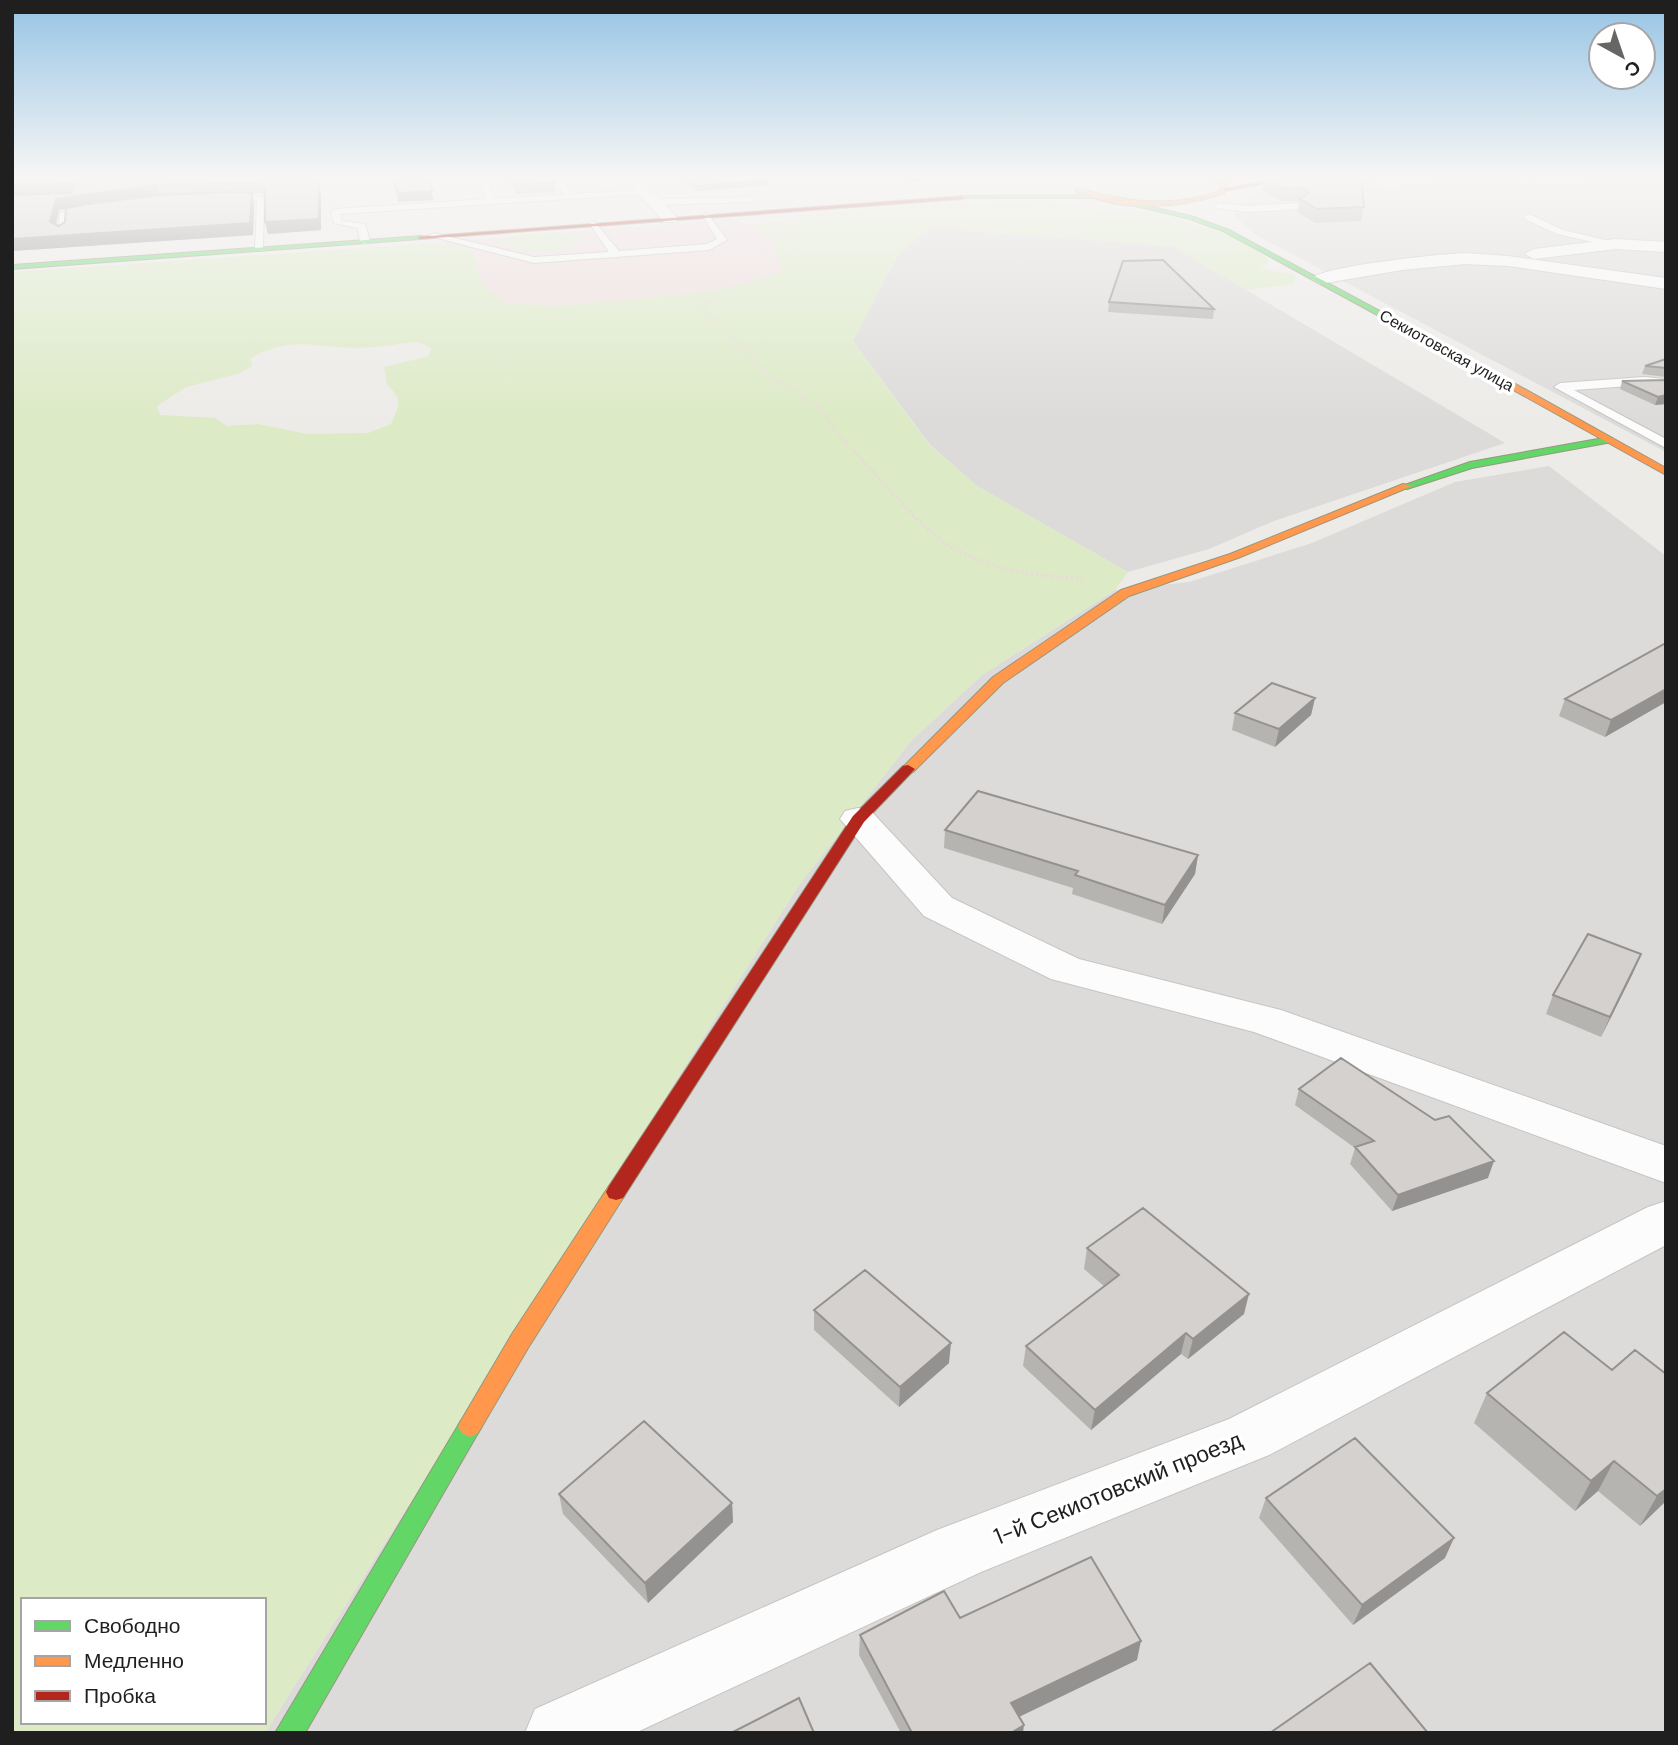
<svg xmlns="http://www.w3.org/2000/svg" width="1678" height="1745" viewBox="0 0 1678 1745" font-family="'DM Sans',sans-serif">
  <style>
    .residential { fill: #dcdbd9 }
    .commercial { fill: #efdede }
    .grass { fill: #dceac6; fill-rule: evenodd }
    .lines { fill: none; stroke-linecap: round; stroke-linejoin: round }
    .lane-casing { stroke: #c6c5c4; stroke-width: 2 }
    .street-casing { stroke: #c6c5c4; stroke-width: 2 }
    .fast-casing { stroke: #97977f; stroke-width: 2 }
    .slow-casing { stroke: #97977f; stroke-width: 2 }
    .jam-casing { stroke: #97977f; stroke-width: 2 }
    .path-far2 { stroke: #eadada; stroke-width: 2; stroke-dasharray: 2 2; stroke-linecap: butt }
    .path-far1 { stroke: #eadada; stroke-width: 2.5; stroke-dasharray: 2 2; stroke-linecap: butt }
    .path { stroke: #eadada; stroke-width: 3.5; stroke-dasharray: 2.5 2.5; stroke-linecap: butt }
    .lane { fill: #fcfcfc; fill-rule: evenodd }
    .street { fill: #fcfcfc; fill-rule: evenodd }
    .fast { fill: #63d668; fill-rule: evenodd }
    .slow { fill: #ff974d; fill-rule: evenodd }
    .jam { fill: #b3261e; fill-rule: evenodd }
    .wall { fill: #b6b4b1; fill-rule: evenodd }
    .shaded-wall { fill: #949290 }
    .building { fill: #d4d1ce; stroke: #949290; stroke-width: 2 }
    .labels { text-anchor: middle; stroke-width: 7; stroke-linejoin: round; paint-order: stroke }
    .far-street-label { font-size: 16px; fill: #1f1f1f; stroke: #fff }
    .near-street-label { font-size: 23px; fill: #1f1f1f; stroke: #fff }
  </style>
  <rect width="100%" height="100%" fill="#edebe8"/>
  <path class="residential" d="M 1580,176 L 1666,177 L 1666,452 L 1256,235 L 1234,215 L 1240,203 L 1258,191 L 1305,183 L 1339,182 L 1393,186 L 1447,180 L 1584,182 Z
    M 928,228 L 1172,246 L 1505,443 L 1274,521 L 1209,549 L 1128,572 L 977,486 L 930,445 L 853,341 L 896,258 Z
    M 1549,466 L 1666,556 L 1666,1733 L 265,1733 L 799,885 L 910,742 L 982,675 L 1115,590 L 1189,582 L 1312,543 L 1455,482 Z"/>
  <path class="commercial" d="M 729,219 L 750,224 L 774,242 L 783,272 L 706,292 L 557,306 L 507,303 L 483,285 L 471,248 L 433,243 Z"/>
  <path class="grass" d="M 564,176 L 620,176 L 634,189 L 582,193 L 574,190 Z
    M 1088,176 L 1192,176 L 1208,184 L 1208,189 C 1189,203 1093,203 1082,181 Z
    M 1046,200 L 1104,211 L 1149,212 L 1178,218 L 1237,238 L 1267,258 L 1269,263 L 1261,266 C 1274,274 1287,271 1296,276 L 1293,284 L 1246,290 L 1172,246 L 928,228 L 896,258 L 853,341 L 929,445 L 977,486 L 1128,572 L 1115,590 L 982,675 L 910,742 L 799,885 L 265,1733 L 12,1733 L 12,272 L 433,243 L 471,248 L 483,285 L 507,303 L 557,306 L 706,292 L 782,272 L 774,242 L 750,224 L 799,220 L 797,215 L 949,202 ZM 417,342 L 431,348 L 429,356 L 384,367 L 387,385 C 404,400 399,405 391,424 L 368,433 L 307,434 L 258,424 L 227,426 L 215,418 L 160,415 L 157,406 L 186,387 L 238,374 L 252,366 L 251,358 C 294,335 313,348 357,348 C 376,348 397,344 417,342 ZM 23,1600 L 264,1600 L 264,1722 L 23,1722 Z
    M 557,232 L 584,237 C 559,259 523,252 493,242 L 520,234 Z"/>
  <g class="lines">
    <defs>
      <path id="lane" d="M 331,176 L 353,176 L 349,178 Z
        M 478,176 L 486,176 L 494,198 L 563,195 L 555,176 L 563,176 L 571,194 L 644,190 L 648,192 L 644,194 L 340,214 L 342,221 L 365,224 L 370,241 L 365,244 L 360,241 L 358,228 L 334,223 L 331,212 L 335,209 L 486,199 Z
        M 222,196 L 264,197 L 263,251 L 255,249 L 257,201 L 225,201 Z
        M 752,197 L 755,202 L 653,205 L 649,202 L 653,199 Z
        M 1218,203 L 1248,206 L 1300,203 L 1304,206 L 1300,209 L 1248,212 L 1215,208 Z
        M 92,206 L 95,211 L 67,217 L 66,233 L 58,235 L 60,213 Z
        M 707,213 L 727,240 L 709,250 L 534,263 L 429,236 L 434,233 L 534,257 L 609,252 L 590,224 L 594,221 L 619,251 L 707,244 L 717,239 L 703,216 Z
        M 1525,215 L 1531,215 L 1563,230 L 1621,244 L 1616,247 L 1557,234 L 1525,219 Z
        M 1644,377 L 1666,379 L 1666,387 L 1644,385 L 1574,390 L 1666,439 L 1666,448 L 1554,387 L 1560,383 Z"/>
      <path id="street" d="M 622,176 L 637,176 L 676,216 L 678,219 L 676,222 L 664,222 Z
        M 1616,239 L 1666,242 L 1666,252 L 1616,249 L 1534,259 L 1525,254 L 1534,249 Z
        M 1465,253 L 1508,256 L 1666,278 L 1666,289 L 1508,266 L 1465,264 L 1402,270 L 1320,284 L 1311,279 C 1322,266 1441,254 1465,253 Z
        M 858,808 L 871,811 L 952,898 L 1079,959 L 1281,1010 L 1666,1146 L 1666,1183 L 1254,1032 L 1051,979 L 924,916 L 840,819 L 845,811 Z
        M 1666,1201 L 1666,1245 L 1269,1455 L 981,1572 L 635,1733 L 525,1733 L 535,1709 L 937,1530 L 1229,1419 L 1648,1207 Z"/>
      <path id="fast" d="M 1099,195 L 1101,198 L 959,198 L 962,196 Z
        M 1116,198 L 1194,217 L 1229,230 L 1443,345 L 1436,347 L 1225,232 L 1190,219 L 1114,201 Z
        M 422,236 L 420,239 L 12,269 L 12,265 Z
        M 1609,437 L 1612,438 L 1612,442 L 1472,468 L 1407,489 L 1402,486 L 1470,462 Z
        M 470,1415 L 478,1419 L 482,1426 L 478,1433 L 305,1733 L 275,1733 L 462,1419 Z"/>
      <path id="slow" d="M 1207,176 L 1215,176 L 1226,183 L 1225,193 C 1179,209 1118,213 1074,190 L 1077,188 C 1126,202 1171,208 1220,191 L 1221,185 Z
        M 1436,343 L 1442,343 L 1666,468 L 1666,475 L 1436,347 Z
        M 1403,484 L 1412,486 L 1238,558 L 1129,596 L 1003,683 L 913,772 L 908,773 L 901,769 L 993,677 L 1121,590 L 1230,554 Z
        M 616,1184 L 623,1186 L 626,1192 L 623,1198 L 528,1348 L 478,1433 L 470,1437 L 462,1433 L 458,1426 L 462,1419 L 512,1334 L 609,1186 Z"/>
      <path id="jam" d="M 1295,176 L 1311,176 L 1225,191 L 1222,189 Z
        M 962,196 L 964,199 L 420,239 L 417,237 Z
        M 908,765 L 915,769 L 864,822 L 623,1198 L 616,1200 L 609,1198 L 606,1192 L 609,1186 L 853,816 L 903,766 Z"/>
    </defs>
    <use href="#lane" class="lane-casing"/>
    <use href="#street" class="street-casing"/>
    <use href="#fast" class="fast-casing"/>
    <use href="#slow" class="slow-casing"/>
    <use href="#jam" class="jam-casing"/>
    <path class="path-far2" d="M 1359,181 L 1476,188 L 1506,206
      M 706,303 L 732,288 L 806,264 L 803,255 L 788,238"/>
    <path class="path-far1" d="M 708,301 L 702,308 L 767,374 L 821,409 L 835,431 L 867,465"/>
    <path class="path" d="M 865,463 C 885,484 903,506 924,526 C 967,567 1028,576 1085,579"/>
    <use href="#lane" class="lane"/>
    <use href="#street" class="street"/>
    <use href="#fast" class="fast"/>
    <use href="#slow" class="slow"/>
    <use href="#jam" class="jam"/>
  </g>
  <path class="wall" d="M 317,176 L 321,196 L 321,230 L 268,234 L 265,222 L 265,197 L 261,193 L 252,194 L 254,204 L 253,235 L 12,251 L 12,181 ZM 66,209 L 65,222 L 59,226 L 56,225 L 59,210 Z
    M 507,176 L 552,176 L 555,183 L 556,193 L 516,194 Z
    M 672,176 L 762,176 L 768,185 L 698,191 Z
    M 892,176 L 939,176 L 913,182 Z
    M 1394,176 L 1362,182 L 1364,207 L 1361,221 L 1315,223 L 1297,212 L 1299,201 L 1281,201 L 1262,190 L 1264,177 Z
    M 1664,176 L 1666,176 L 1666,187 L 1662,183 Z
    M 1109,302 L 1214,309 L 1213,319 L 1108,312 Z
    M 1666,359 L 1666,377 L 1642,374 L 1645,366 Z
    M 1666,380 L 1666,404 L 1655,405 L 1620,389 L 1622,381 Z
    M 1666,643 L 1666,702 L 1605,737 L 1559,716 L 1565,699 Z
    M 1315,698 L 1311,715 L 1275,747 L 1232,730 L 1235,713 Z
    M 945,830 L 1198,855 L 1195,874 L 1162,924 L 1072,894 L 1073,888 L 944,848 Z
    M 1633,973 L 1601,1037 L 1546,1014 L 1553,995 Z
    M 1299,1089 L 1435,1120 L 1488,1178 L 1392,1211 L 1350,1164 L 1355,1148 L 1295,1105 Z
    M 1087,1248 L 1244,1314 L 1188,1359 L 1181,1354 L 1091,1430 L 1023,1366 L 1026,1346 L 1104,1286 L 1084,1269 Z
    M 814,1310 L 949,1363 L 899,1407 L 814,1330 Z
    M 1612,1370 L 1666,1374 L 1666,1501 L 1640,1526 L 1598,1491 L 1575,1511 L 1474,1423 L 1487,1393 Z
    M 559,1494 L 732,1503 L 733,1522 L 648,1603 L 563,1514 Z
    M 1266,1498 L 1445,1558 L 1353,1625 L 1259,1518 Z
    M 960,1618 L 1137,1660 L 1019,1717 L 1023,1733 L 901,1733 L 859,1655 L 860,1635 Z"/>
  <path class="shaded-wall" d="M 916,176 L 939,176 L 913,182 L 913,177 Z
    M 1360,176 L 1394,176 L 1358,183 Z
    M 768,180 L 768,185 L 698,191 L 698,186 Z
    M 73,183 L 76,193 L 12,196 L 12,185 Z
    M 157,185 L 160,196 L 59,210 L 54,234 L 50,222 L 56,199 Z
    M 319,185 L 321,196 L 321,230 L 268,234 L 265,222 Z
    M 432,191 L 433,200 L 398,202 L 397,193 Z
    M 252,193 L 254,204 L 253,235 L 12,251 L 12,239 Z
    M 1666,395 L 1666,404 L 1655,405 L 1658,397 Z
    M 1666,689 L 1666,702 L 1605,737 L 1611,720 Z
    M 1315,698 L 1311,715 L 1275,747 L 1279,729 Z
    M 1198,855 L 1195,874 L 1162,924 L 1165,905 Z
    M 1641,954 L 1633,973 L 1601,1037 L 1610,1017 Z
    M 1494,1161 L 1488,1178 L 1392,1211 L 1398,1195 Z
    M 1249,1294 L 1244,1314 L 1188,1359 L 1193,1339 Z
    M 1186,1333 L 1181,1354 L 1091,1430 L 1095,1410 Z
    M 951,1343 L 949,1363 L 899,1407 L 900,1387 Z
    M 1614,1461 L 1598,1491 L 1575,1511 L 1591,1481 Z
    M 1666,1489 L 1666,1501 L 1640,1526 L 1657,1496 Z
    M 732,1503 L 733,1522 L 648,1603 L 645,1583 Z
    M 1454,1538 L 1445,1558 L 1353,1625 L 1362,1605 Z
    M 1141,1641 L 1137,1660 L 1008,1722 L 1011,1703 Z
    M 1024,1725 L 1023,1733 L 1011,1733 Z"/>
  <path class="building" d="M 60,176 L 317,176 L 319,185 L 319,219 L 265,222 L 265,188 L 259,183 L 157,185 L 56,199 L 50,222 L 59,226 L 65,222 L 66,208 L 88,204 L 159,195 L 231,192 L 252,193 L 250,223 L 12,239 L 12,195 L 70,193 L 75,185 L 73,183 L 12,185 L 12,181 L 59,179 Z
    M 393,176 L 428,176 L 432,191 L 397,193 Z
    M 511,176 L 552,176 L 555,183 L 515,185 Z
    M 680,176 L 762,176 L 768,180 L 698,186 Z
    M 1270,176 L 1361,176 L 1364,207 L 1317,209 L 1300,199 L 1309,193 L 1304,188 L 1283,189 L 1264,177 Z
    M 1163,260 L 1214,309 L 1109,302 L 1123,261 Z
    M 1666,359 L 1666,368 L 1645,366 Z
    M 1666,380 L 1666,395 L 1658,397 L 1622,381 Z
    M 1666,643 L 1666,689 L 1611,720 L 1565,699 Z
    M 1272,683 L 1315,698 L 1279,729 L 1235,713 Z
    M 978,791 L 1198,855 L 1165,905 L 1075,875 L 1078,871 L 945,830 Z
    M 1588,934 L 1641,954 L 1610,1017 L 1553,995 Z
    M 1341,1058 L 1435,1120 L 1449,1116 L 1494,1161 L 1398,1195 L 1355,1147 L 1374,1141 L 1299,1089 Z
    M 1143,1208 L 1249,1294 L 1193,1339 L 1186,1333 L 1095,1410 L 1026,1346 L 1119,1275 L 1087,1248 Z
    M 865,1270 L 951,1343 L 900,1387 L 814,1310 Z
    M 1564,1332 L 1612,1370 L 1635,1350 L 1666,1374 L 1666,1489 L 1657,1496 L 1614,1461 L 1591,1481 L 1487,1393 Z
    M 644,1421 L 732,1503 L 645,1583 L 559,1494 Z
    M 1355,1438 L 1454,1538 L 1362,1605 L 1266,1498 Z
    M 1091,1557 L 1141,1641 L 1011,1703 L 1024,1725 L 1011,1733 L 912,1733 L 860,1635 L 944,1591 L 960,1618 Z
    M 1370,1663 L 1428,1733 L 1270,1733 Z
    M 799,1698 L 814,1733 L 731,1733 Z"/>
  <linearGradient id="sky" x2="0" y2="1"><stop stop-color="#96c4e5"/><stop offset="0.42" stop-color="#f7f6f5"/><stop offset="1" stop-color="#f7f6f5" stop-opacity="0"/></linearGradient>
  <rect width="1678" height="421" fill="url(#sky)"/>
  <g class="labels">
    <g class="far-street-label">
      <text transform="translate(1447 350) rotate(29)" y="6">Секиотовская улица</text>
    </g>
    <g class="near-street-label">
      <text transform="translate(1118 1488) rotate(-22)" y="8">1-й Секиотовский проезд</text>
    </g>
  </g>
  <rect width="1678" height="1745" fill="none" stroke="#1f1f1f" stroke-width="28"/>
  <rect x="21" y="1598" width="245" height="126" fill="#ffffff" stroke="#a5a5a5" stroke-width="2"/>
  <rect x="35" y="1621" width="35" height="10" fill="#63d668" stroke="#a5a5a5" stroke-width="2"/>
  <text x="84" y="1633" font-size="21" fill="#1f1f1f">Свободно</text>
  <rect x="35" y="1656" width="35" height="10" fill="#ff974d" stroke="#a5a5a5" stroke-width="2"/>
  <text x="84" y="1668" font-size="21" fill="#1f1f1f">Медленно</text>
  <rect x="35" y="1691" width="35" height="10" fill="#b3261e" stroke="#a5a5a5" stroke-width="2"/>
  <text x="84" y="1703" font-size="21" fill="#1f1f1f">Пробка</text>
  <g transform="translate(1622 56) rotate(140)"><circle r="33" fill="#ffffff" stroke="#a5a5a5" stroke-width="2"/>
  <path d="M0-5L12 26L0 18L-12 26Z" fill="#676665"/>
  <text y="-10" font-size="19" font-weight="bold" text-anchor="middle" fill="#1f1f1f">С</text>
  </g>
</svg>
